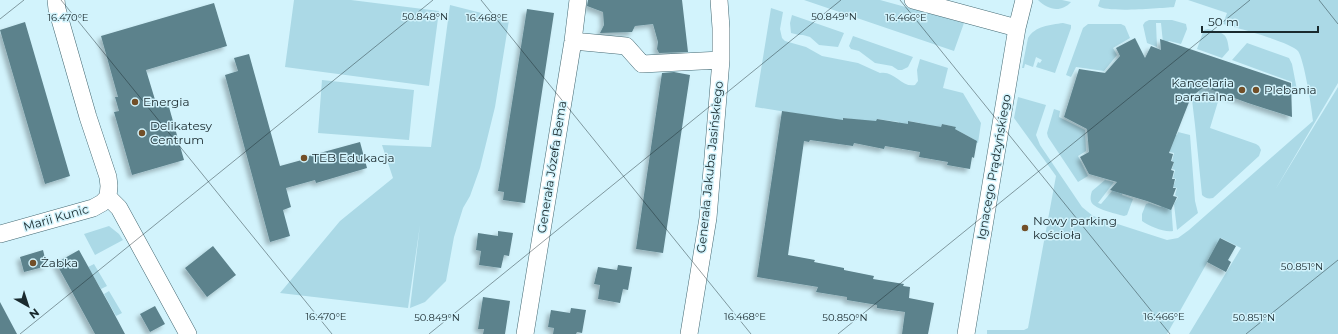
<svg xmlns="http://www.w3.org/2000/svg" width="1338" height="334" viewBox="0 0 1338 334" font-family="Montserrat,sans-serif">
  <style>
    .green { fill: #abd9e6 }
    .building { fill: #5c828c; filter: url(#shadow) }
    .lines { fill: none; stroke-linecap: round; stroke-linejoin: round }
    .street-casing { stroke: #446973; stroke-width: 18 }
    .street { stroke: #fff; stroke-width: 17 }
    .ticks { fill: none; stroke: #1a2a2e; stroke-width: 1; stroke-opacity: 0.45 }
    .poi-dot { fill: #724f28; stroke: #d2f3fc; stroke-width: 1.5 }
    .labels { text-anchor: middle; stroke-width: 3; stroke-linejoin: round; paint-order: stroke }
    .poi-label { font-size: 12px; fill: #1a2a2e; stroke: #d2f3fc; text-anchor: start }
    .street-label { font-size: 12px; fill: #1a2a2e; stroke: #d2f3fc }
    .ticks-label { font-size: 10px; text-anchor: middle; fill: #1a2a2e; stroke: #d2f3fc; stroke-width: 3; stroke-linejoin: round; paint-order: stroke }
  </style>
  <defs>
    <filter id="shadow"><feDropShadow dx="-3.5" dy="3.5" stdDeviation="2" flood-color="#0004"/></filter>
  </defs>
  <rect width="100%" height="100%" fill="#d2f3fc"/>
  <path class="green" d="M 294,0 L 351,0 L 439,11 L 429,86 L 285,67 Z
    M 804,0 L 880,0 L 964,23 L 954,51 Z
    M 1038,0 L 1062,0 L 1071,2 C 1061,13 1048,10 1038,0 Z
    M 1100,0 L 1176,0 L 1174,7 C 1160,8 1107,13 1098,6 Z
    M 1188,0 L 1338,0 L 1338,83 L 1275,190 L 1338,87 L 1338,334 L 1189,334 L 1241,248 L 1221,238 L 1167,334 L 987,334 L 987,330 L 1024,330 L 1028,328 L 1056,176 L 1014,118 L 1018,97 L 1046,105 L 1036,135 L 1040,145 L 1082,207 L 1093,216 L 1167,240 L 1178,238 L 1189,230 L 1313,121 C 1312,109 1304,59 1298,51 C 1290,42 1238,28 1223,24 L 1227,13 Z
    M 450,5 L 509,20 L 495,107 L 480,168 L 470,196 L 463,208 L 454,237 L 446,281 L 425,302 L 410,308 L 420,225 L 408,308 L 280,293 L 340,221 L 393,178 L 382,145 L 431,147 Z
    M 771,8 L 783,12 L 780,29 L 782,38 L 785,41 L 806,47 L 822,56 L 858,63 L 880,73 C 894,70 902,88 915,85 L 918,81 L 917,70 L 920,59 L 948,68 L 943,88 L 963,93 L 981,123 L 978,143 L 974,142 L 975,140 L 955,129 L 955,127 L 942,124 L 940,130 L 930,125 L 909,121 L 907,126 L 899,125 L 899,122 L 877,119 L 876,124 L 868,121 L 843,118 L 842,123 L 805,115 L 755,107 Z
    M 792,15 L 844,33 L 838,47 L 819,45 L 810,37 L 803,35 L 799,35 L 791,33 L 790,23 Z
    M 1149,20 L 1172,20 L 1186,24 L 1187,29 L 1181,44 L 1169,41 L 1166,44 L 1163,43 L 1161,23 L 1156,23 L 1157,47 L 1147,43 L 1143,25 L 1145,22 Z
    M 1063,23 L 1071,25 L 1071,28 L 1055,73 L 1036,67 L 1038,62 L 1040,63 L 1042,60 L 1036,57 L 1033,67 L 1025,64 L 1024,68 L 1022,68 L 1028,38 C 1035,26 1050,25 1063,23 Z
    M 1088,24 L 1121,24 L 1125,26 L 1130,38 L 1113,48 L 1117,55 L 1104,71 L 1076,67 L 1071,77 L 1066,75 L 1083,28 Z
    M 1208,29 C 1224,34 1227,32 1229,50 L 1222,58 L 1197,49 L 1203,32 L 1204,30 Z
    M 853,36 L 913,57 L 908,67 L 902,70 L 898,70 L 892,66 L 875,63 L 859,51 L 851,49 L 849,46 Z
    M 1247,43 L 1289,58 L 1292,64 L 1297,90 L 1292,91 L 1292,82 L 1232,60 Z
    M 322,80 L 414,90 L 409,140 L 318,133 Z
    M 1198,86 L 1211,90 L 1213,86 L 1221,89 L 1220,95 L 1210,128 L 1256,144 L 1259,146 L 1261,150 L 1259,156 L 1213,198 C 1208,199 1205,198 1202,195 L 1195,125 L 1192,100 L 1199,93 Z
    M 1054,109 L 1060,111 L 1059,117 L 1085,130 L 1086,151 L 1078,156 L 1088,176 L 1078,182 L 1048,137 L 1047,133 Z
    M 1178,132 L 1190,135 L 1195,201 L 1198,213 L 1177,230 L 1174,204 L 1178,197 L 1175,195 L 1177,188 L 1173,187 L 1176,179 L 1173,178 L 1175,170 L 1172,169 L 1174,162 L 1172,161 L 1174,153 L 1170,152 L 1169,138 L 1174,134 L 1177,135 Z
    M 1105,180 L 1114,182 L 1098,203 L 1101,204 L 1118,184 L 1122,185 L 1122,195 L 1133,199 L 1127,215 L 1124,216 L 1120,215 C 1113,213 1092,208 1091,201 C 1090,198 1091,194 1092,191 Z
    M 1167,200 L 1171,202 L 1173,231 C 1165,233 1149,226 1142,221 L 1142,214 L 1146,204 L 1149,203 L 1160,207 Z
    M 109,226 L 119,234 L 123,240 L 95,255 L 84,234 Z
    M 94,264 L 107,286 L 101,289 L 88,267 Z
    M 109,291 L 122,313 L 116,316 L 104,294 Z"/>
  <path class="building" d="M 588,0 L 682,0 L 688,52 L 659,53 L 657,49 L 658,42 L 653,24 L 635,26 L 632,32 L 600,33 L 604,25 L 603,12 L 587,6 Z
    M 214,3 L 227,46 L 146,70 L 156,103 L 167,100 L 184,160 L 132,175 L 114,112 L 119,111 L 115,97 L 118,97 L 101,36 Z
    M 527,9 L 554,13 L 525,203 L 503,200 L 504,192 L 498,191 Z
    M 25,22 L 70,176 L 45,184 L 0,30 Z
    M 1135,38 L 1145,58 L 1151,46 L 1161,50 L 1160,39 L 1291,83 L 1292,117 L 1248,103 L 1204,87 L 1191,97 L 1169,153 L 1173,154 L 1171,161 L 1174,162 L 1171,170 L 1174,171 L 1172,179 L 1175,179 L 1173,188 L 1176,188 L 1173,196 L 1177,197 L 1171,210 L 1147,201 L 1110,190 L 1117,182 L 1089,174 L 1080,157 L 1089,152 L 1087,129 L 1064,117 L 1079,69 L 1105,73 L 1120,56 L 1116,48 Z
    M 249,54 L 280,166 L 309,158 L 309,156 L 360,142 L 367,168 L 316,183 L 315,180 L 286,188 L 291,207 L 283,210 L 290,236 L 270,242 L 225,75 L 238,71 L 234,58 Z
    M 674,72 L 690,75 L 663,253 L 636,249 L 662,73 Z
    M 782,111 L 843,120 L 843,118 L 876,121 L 877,119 L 908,124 L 908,121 L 941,127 L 942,124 L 956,127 L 955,129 L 977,141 L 974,158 L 972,157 L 970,169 L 947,165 L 948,162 L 919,157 L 920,152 L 885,146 L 884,149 L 854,143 L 853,146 L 810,140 L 809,142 L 804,141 L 788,255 L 815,260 L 814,262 L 844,268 L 844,270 L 874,276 L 873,279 L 904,284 L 903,286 L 910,287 L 909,298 L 934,303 L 928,334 L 902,334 L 905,312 L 877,308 L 877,305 L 847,300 L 847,297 L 816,292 L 818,287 L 757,277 Z
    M 498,231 L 513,233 L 509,256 L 504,255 L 501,268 L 479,265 L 481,251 L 476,250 L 478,233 L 498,236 Z
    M 1220,238 L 1236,246 L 1228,260 L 1231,262 L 1226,272 L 1207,262 Z
    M 213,246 L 236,275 L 207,297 L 185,268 Z
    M 43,250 L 47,266 L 24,272 L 20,257 Z
    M 79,250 L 109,304 L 125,334 L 95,334 L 71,290 L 56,263 Z
    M 618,265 L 632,267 L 628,290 L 623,289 L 620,303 L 598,299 L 600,285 L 594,284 L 598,267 L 617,270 Z
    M 483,297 L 510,301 L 505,334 L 483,334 L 484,329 L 478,329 Z
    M 0,302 L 17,334 L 0,334 Z
    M 155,306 L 165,324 L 150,332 L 140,314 Z
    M 571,308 L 586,310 L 582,333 L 577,332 L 576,334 L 553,334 L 554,328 L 548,327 L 551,310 L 570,313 Z"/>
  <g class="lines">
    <defs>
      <path id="street" d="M 56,0 L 57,9 L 88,117 L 108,177 L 109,186 L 108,197 L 119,208 L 188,334
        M 913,0 L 1017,28
        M 573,41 L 626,46 L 642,64 L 721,60
        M 0,234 L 93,208 L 102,203 L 108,197
        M 525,334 L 573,41 L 578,0
        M 689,334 L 708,218 L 721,60 L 721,28 L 719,0
        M 966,334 L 1017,28 L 1024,0"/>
    </defs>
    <use href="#street" class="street-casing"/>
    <use href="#street" class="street"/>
  </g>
  <path class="ticks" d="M 61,0 L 332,334M 481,0 L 751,334M 900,0 L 1170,334M 1319,0 L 1338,24M 0,19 L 24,0M 20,334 L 433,0M 429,334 L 841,0M 838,334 L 1250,0M 1246,334 L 1338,260"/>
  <g class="poi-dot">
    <circle cx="1242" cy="90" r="4"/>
    <circle cx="1256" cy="90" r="4"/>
    <circle cx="135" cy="102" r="4"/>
    <circle cx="142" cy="133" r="4"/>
    <circle cx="304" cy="158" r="4"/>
    <circle cx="1025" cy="228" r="4"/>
    <circle cx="33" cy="263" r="4"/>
  </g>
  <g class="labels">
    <g class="poi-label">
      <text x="1234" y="87" text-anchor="end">Kancelaria<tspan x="1234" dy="14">parafialna</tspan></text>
      <text x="1264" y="94">Plebania</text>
      <text x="143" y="106">Energia</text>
      <text x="150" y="130">Delikatesy<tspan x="150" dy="14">Centrum</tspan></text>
      <text x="312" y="162">TEB Edukacja</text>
      <text x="1033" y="225">Nowy parking<tspan x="1033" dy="14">kościoła</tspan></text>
      <text x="41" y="267">Żabka</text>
    </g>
    <g class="street-label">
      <text transform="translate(552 167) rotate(-81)" y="4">Generała Józefa Bema</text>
      <text transform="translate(710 167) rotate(-84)" y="4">Generała Jakuba Jasińskiego</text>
      <text transform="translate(994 167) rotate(-80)" y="4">Ignacego Prądzyńskiego</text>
      <text transform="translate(56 218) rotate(-16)" y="4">Marii Kunic</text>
    </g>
  </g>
  <g class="ticks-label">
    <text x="425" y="20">50.848°N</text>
    <text x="834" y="20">50.849°N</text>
    <text x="68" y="21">16.470°E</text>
    <text x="906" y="21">16.466°E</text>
    <text x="487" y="21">16.468°E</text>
    <text x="1302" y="270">50.851°N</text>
    <text x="326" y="320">16.470°E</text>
    <text x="745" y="320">16.468°E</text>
    <text x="1164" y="320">16.466°E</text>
    <text x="437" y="321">50.849°N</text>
    <text x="845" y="321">50.850°N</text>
    <text x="1254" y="321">50.851°N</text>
  </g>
  <g transform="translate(28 306) rotate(141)" stroke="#d2f3fc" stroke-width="3" paint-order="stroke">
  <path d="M0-3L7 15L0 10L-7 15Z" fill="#1a2a2e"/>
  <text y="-6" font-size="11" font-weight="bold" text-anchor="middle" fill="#1a2a2e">N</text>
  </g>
  <path d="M1202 26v6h116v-6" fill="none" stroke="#1a2a2e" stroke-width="2"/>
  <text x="1208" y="26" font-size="12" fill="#1a2a2e" stroke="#d2f3fc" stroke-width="3" paint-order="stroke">50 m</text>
</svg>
